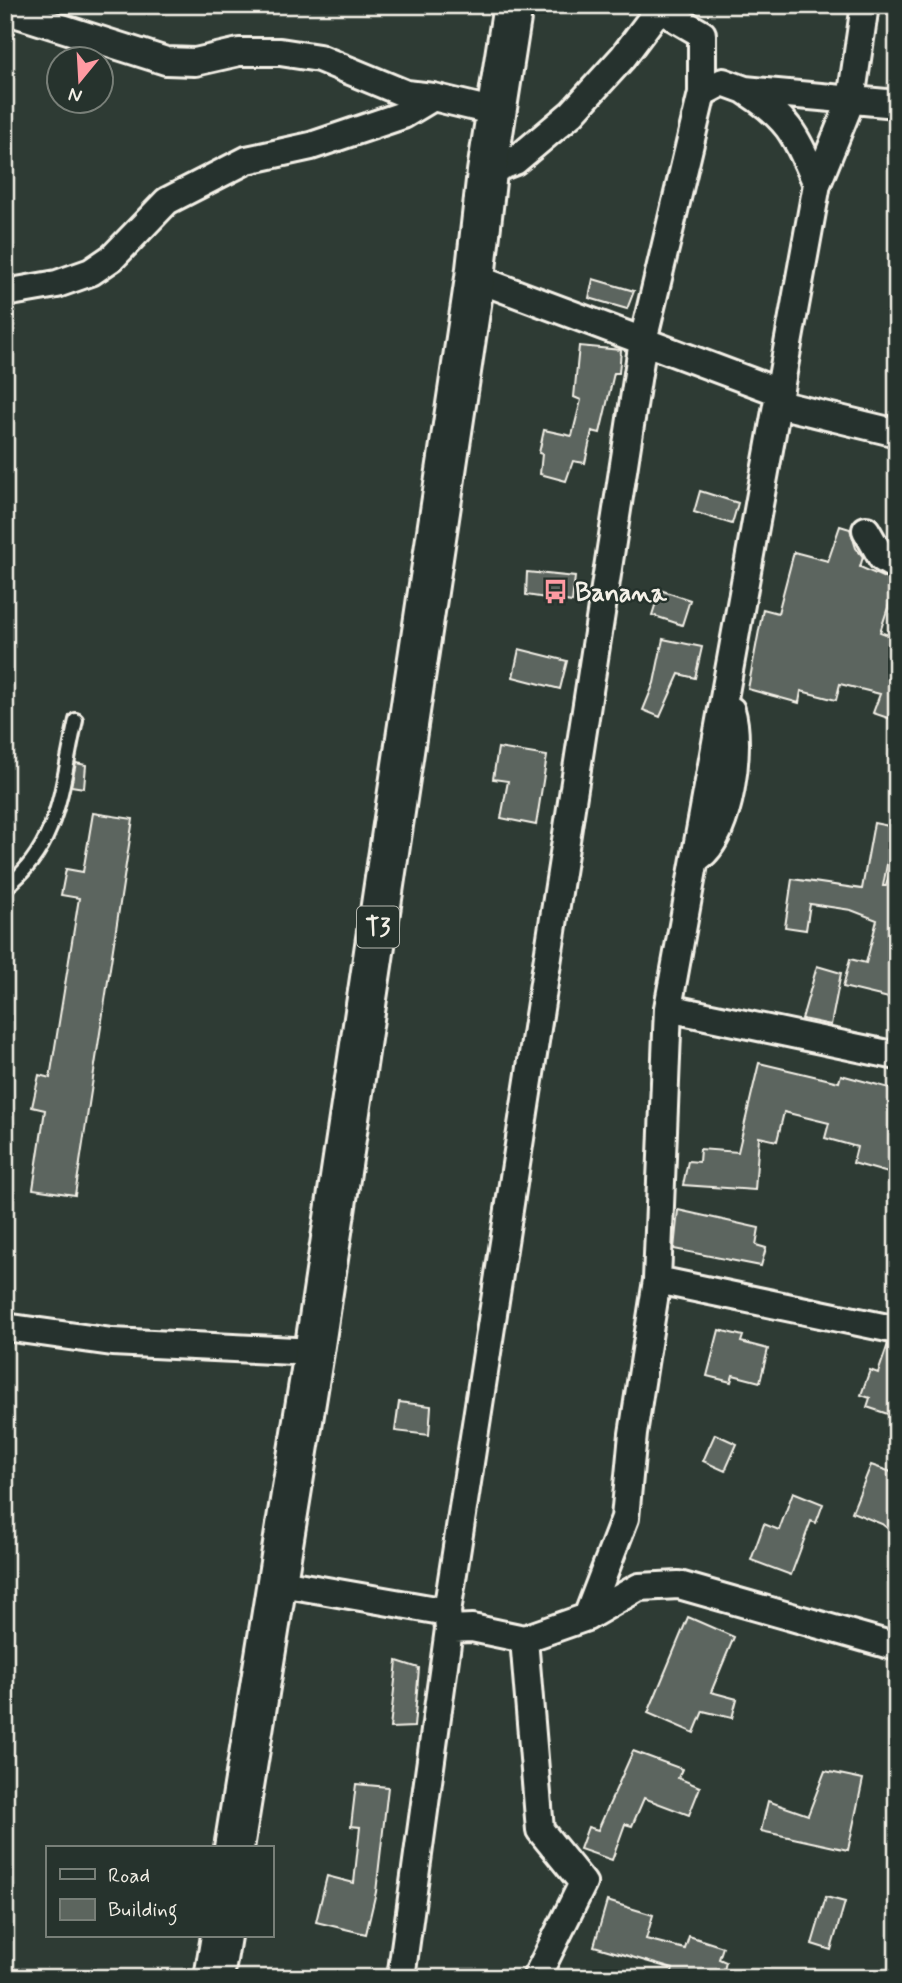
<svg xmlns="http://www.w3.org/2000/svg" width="902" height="1983" viewBox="0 0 902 1983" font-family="Mynerve,sans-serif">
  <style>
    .building { fill: #5c655e; stroke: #f4f1e8; stroke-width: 2 }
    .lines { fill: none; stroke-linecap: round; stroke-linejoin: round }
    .service-casing { stroke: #f4f1e8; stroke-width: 18 }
    .minor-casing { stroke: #f4f1e8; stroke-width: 32 }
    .trunk-casing { stroke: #f4f1e8; stroke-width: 44 }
    .service { stroke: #26332d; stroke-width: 12 }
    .minor { stroke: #26332d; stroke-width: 26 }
    .trunk { stroke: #26332d; stroke-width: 38 }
    .labels { text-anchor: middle; stroke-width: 5; stroke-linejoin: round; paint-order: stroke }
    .shield { fill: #26332d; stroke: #b6b8b0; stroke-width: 2 }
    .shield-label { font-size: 24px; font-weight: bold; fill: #f4f1e8 }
    .poi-label { font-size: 26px; font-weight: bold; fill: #f4f1e8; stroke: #26332d; text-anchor: start }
  </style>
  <rect width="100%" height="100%" fill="#2e3b34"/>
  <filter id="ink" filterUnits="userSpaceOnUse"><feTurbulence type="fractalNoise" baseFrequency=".0143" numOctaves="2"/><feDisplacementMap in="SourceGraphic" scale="14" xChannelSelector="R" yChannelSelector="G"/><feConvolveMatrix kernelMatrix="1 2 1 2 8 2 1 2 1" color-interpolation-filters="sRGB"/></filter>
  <g filter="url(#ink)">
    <path class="building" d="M 593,279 L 634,291 L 627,309 L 589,298 Z
      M 579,346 L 621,350 L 619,373 L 614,373 L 600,433 L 592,431 L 585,463 L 573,461 L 566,481 L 540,474 L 542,454 L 539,453 L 544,430 L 572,436 L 581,400 L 574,397 Z
      M 700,491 L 738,503 L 732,524 L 694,512 Z
      M 840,526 L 850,529 L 856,548 L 863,557 L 860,567 L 896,583 L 880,632 L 897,638 L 897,721 L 873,713 L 880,694 L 840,684 L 836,700 L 801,691 L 799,703 L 748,689 L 763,609 L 778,613 L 794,552 L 828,561 Z
      M 527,572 L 575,577 L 572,602 L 526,595 Z
      M 660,590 L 690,600 L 682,625 L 652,615 Z
      M 663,639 L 702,647 L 695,678 L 679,674 L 660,717 L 643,710 L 654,683 Z
      M 519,649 L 567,661 L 560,689 L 513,677 Z
      M 498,748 L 547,756 L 536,825 L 501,818 L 508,781 L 493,779 Z
      M 76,763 L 86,765 L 84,788 L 71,786 Z
      M 93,813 L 133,819 L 75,1195 L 33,1189 L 45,1110 L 32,1107 L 39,1075 L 50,1078 L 79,898 L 61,895 L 66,869 L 83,872 Z
      M 874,823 L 894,827 L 883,886 L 886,886 L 890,871 L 897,872 L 897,1000 L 843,987 L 850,959 L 866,963 L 877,920 L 851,910 L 810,904 L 806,930 L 785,927 L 792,879 L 862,889 Z
      M 817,966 L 841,973 L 831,1025 L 802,1019 Z
      M 759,1063 L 839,1082 L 841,1075 L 897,1090 L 897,1156 L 892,1174 L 853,1163 L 857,1147 L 825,1138 L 829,1123 L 784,1112 L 777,1141 L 759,1137 L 755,1190 L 683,1185 L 688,1161 L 699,1162 L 700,1149 L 738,1152 Z
      M 678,1210 L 759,1228 L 756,1245 L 766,1248 L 761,1266 L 674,1249 Z
      M 719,1330 L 743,1336 L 741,1342 L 768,1349 L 760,1382 L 733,1375 L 731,1382 L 707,1376 Z
      M 888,1344 L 897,1345 L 897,1417 L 867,1407 L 870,1398 L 861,1395 L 870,1370 L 878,1373 Z
      M 399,1402 L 431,1406 L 429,1435 L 395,1431 Z
      M 715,1434 L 737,1444 L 725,1471 L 703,1461 Z
      M 871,1465 L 897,1474 L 897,1536 L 882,1524 L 852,1512 Z
      M 793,1492 L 823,1504 L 816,1523 L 811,1521 L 791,1575 L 751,1560 L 764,1524 L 779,1530 Z
      M 688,1617 L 734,1637 L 711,1692 L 737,1699 L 732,1718 L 703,1711 L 694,1733 L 648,1713 Z
      M 397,1661 L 419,1668 L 414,1727 L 390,1728 Z
      M 633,1751 L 682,1769 L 678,1778 L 700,1787 L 689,1815 L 644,1798 L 632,1826 L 625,1824 L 612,1860 L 580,1849 L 588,1827 L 598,1830 Z
      M 825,1771 L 863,1779 L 848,1850 L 761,1831 L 768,1801 L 808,1815 Z
      M 356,1784 L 388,1787 L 376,1892 L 366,1934 L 316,1922 L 327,1876 L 354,1883 L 360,1827 L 351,1826 Z
      M 826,1897 L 845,1902 L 831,1950 L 812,1944 Z
      M 607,1901 L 653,1915 L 646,1939 L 685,1949 L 689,1936 L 723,1947 L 719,1959 L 726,1962 L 722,1978 L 670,1978 L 673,1969 L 594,1946 Z"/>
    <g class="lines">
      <defs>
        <path id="service" d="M 5,888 C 61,845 61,784 76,720"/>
        <path id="minor" d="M 5,10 L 166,61 L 195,62 L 239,52 L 280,52 L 319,58 L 406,94 L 433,97 L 496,112
          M 746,91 C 791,120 796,137 817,184
          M 702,93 L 723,82 L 745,90 L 897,104
          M 487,172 L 515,161 L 572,113 L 623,57 L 662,5
          M 475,278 L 779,392
          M 5,293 L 57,284 L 91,272 L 113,257 L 167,201 L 247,160 L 311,146 L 403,115 L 433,97
          M 778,404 L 897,433
          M 866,530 L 882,558 L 897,567
          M 699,857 C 730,836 742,744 731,710
          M 668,1008 L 897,1056
          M 657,1280 L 897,1330
          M 5,1327 L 112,1342 L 314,1352
          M 275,1582 L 447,1612
          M 587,1617 L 625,1518 L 633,1434 L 657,1280 L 668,1008 L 817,184 L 851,100 L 865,5
          M 449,1629 L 472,1628 L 524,1639 L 587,1617 L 639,1587 L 679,1585 L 897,1647
          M 524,1639 L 540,1830 L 583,1883 L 536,1978
          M 401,1978 L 449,1629 L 447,1612 L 643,341 L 702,93 L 702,34 L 661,10"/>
        <path id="trunk" d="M 234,1848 L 314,1352 L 475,278 L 487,172 L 513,5
          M 214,1978 L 221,1936"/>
      </defs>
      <use href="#service" class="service-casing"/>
      <use href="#minor" class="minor-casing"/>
      <use href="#trunk" class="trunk-casing"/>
      <use href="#service" class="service"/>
      <use href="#minor" class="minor"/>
      <use href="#trunk" class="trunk"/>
    </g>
  </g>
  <defs>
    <symbol id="bus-bare" viewBox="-9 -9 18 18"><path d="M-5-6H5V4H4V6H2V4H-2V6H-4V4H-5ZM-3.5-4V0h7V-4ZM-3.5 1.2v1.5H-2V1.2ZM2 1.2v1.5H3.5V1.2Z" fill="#ff9aa2" stroke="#26332d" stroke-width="2.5" paint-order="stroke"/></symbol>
  </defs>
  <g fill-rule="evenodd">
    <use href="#bus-bare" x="538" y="574" width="35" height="35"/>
  </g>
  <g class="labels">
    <rect class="shield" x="357" y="906.5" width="42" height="41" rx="5"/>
    <g class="shield-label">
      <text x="378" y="935">T3</text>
    </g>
    <g class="poi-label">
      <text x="575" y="601">Banana</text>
    </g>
  </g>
  <rect width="902" height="1983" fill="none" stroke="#26332d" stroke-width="28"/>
  <rect x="14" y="14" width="874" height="1955" fill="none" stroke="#f4f1e8" stroke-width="2.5" filter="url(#ink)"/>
  <rect x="46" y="1846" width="228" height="91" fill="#26332d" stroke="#787f78" stroke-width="2"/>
  <rect x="60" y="1869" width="35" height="10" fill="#26332d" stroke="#787f78" stroke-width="2"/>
  <text x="108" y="1882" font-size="21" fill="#f4f1e8">Road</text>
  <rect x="60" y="1899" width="35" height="21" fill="#5c655e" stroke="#787f78" stroke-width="2"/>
  <text x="108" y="1916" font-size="21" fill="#f4f1e8">Building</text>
  <g transform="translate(80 80) rotate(198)"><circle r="33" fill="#26332d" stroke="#787f78" stroke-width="2"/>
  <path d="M0-5L12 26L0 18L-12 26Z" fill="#ff9aa2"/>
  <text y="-10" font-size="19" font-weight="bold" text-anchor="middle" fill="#f4f1e8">N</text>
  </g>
</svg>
